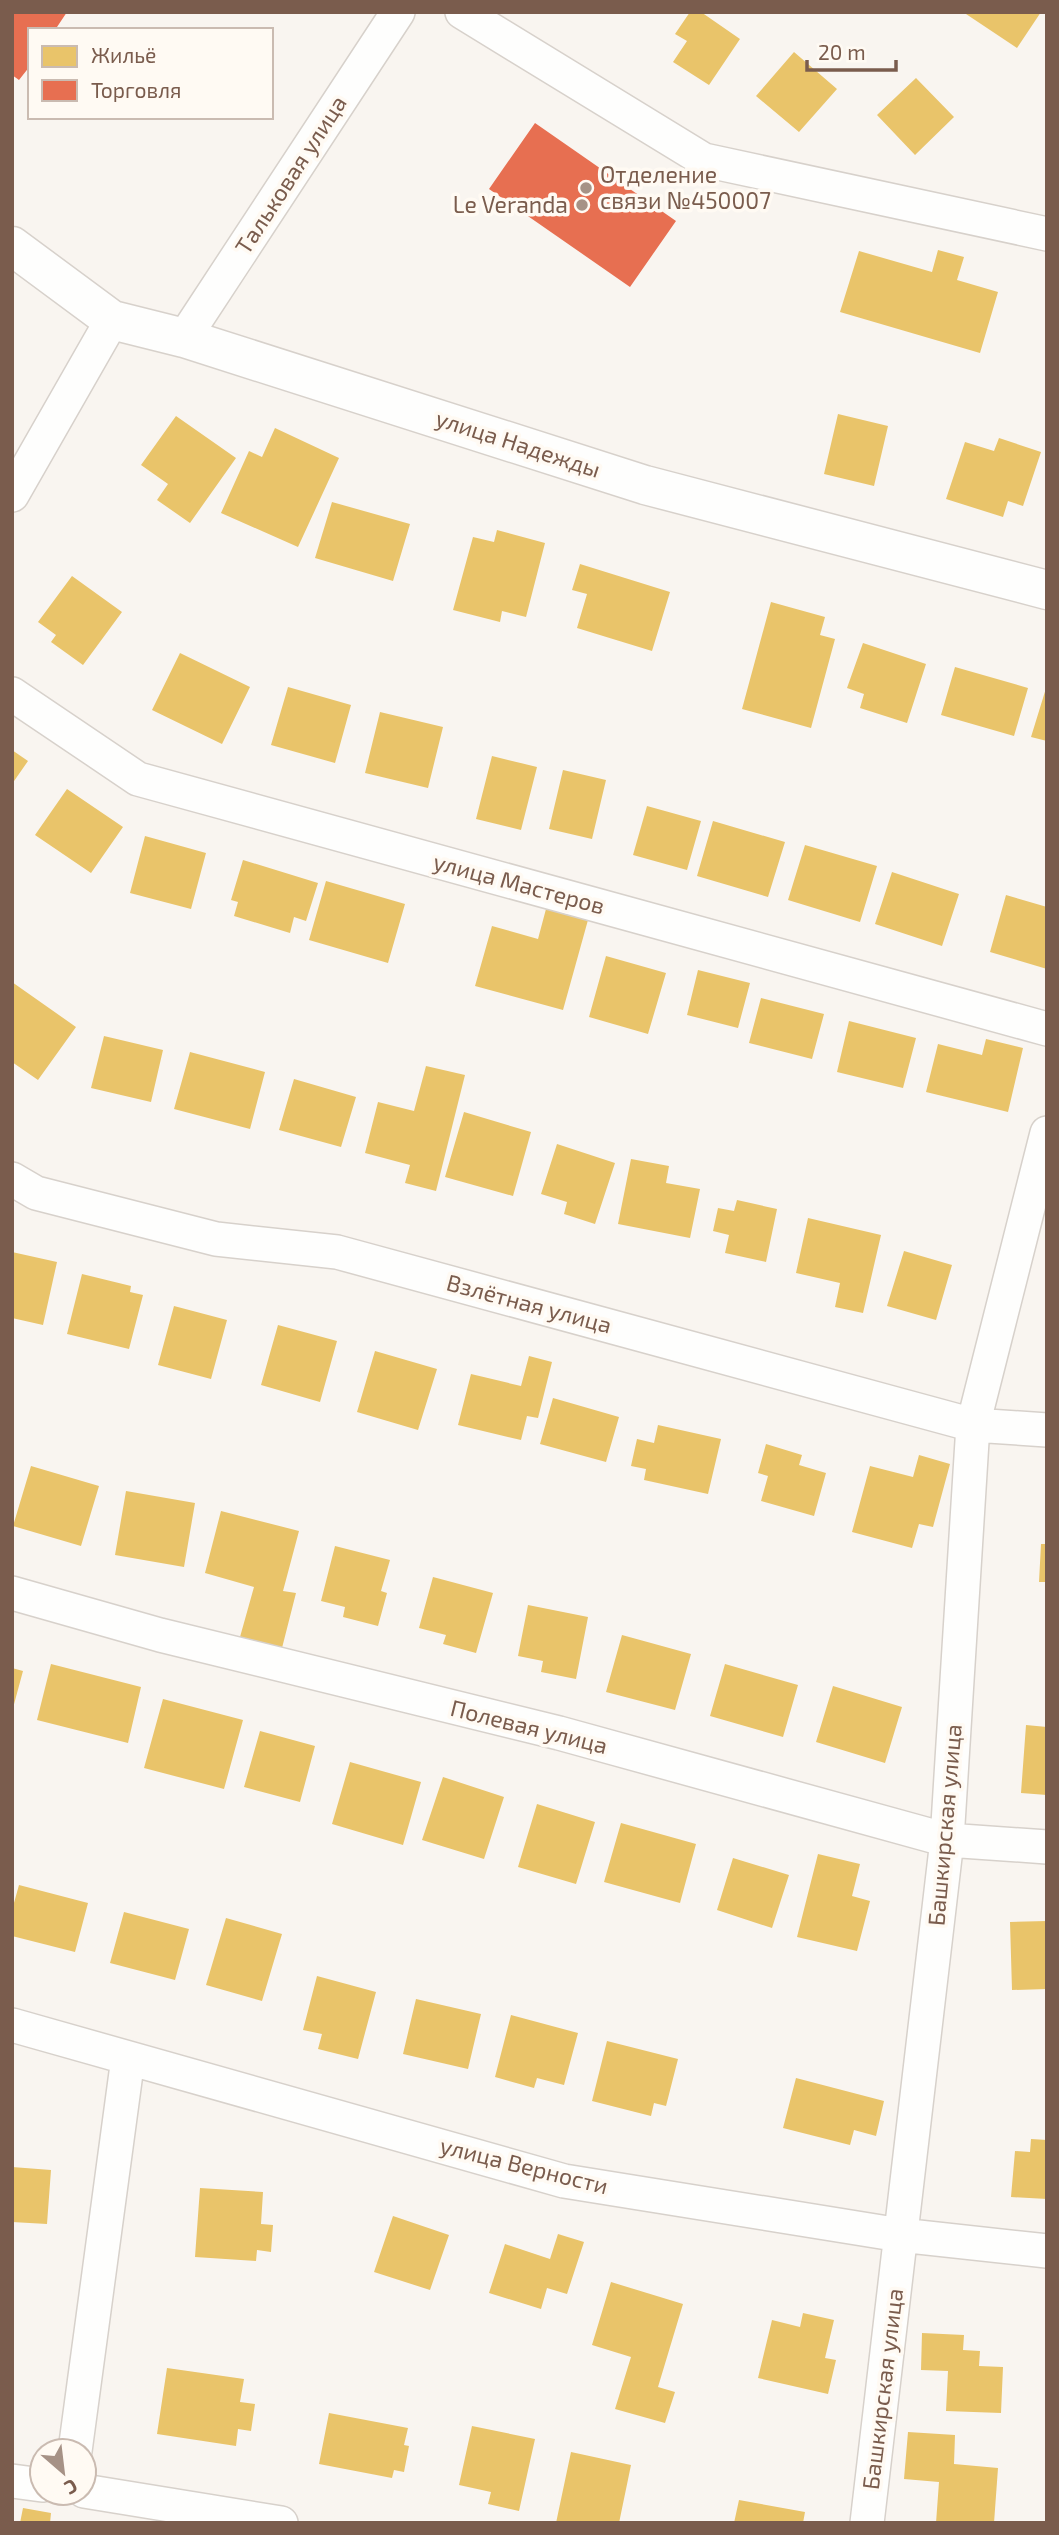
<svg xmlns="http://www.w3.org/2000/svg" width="1059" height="2535" viewBox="0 0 1059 2535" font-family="'Exo 2',sans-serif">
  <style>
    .homes { fill: #e9c46a }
    .shops { fill: #e76f51 }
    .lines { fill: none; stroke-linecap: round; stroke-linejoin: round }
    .minor-casing { stroke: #d7d1cb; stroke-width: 36 }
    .tertiary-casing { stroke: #d7d1cb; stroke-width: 41 }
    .minor { stroke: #fefefd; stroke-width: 33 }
    .tertiary { stroke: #fefefd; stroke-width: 38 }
    .poi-dot { fill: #a69286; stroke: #fffaf3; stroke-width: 2.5 }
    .labels { text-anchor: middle; stroke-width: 7; stroke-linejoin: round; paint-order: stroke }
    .street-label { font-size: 23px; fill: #7a5c4d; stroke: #fffaf3 }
    .poi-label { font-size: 23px; fill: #7a5c4d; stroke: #fffaf3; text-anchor: start }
  </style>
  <rect width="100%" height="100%" fill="#f9f5f0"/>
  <path class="homes" d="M 690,12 L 701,12 L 740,39 L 709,85 L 673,62 L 687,41 L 675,34 Z
    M 963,12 L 1041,12 L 1017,48 Z
    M 794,52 L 837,89 L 799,132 L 756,96 Z
    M 916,78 L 954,117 L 915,155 L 877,115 Z
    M 938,250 L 964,257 L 957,280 L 998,292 L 980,353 L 840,312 L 859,251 L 932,272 Z
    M 838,414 L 888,426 L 874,486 L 824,474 Z
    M 176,416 L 236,458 L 190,523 L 157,500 L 168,484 L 141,465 Z
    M 275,428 L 339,458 L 298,547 L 221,513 L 249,451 L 262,457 Z
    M 999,438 L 1041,452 L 1023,506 L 1008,501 L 1003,517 L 946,499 L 965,442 L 994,451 Z
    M 332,502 L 410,524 L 393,581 L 315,558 Z
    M 497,530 L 545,543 L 526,617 L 502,611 L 500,622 L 453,610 L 473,537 L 494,542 Z
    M 580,564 L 670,592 L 652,651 L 577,628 L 587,594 L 572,590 Z
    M 72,576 L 122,612 L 83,665 L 51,642 L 56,635 L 38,622 Z
    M 771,602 L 825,617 L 820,635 L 835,639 L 811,728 L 742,709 Z
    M 863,643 L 926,664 L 907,723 L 860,708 L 864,694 L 847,688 Z
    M 180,653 L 250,687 L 222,744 L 152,710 Z
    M 955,667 L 1028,688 L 1014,736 L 941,715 Z
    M 1047,685 L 1047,741 L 1031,737 Z
    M 288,687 L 351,705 L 335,763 L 271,745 Z
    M 380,712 L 443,727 L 428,788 L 365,773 Z
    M 12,750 L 28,761 L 12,784 Z
    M 492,756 L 537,767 L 521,830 L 476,819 Z
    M 563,770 L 606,780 L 592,839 L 549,829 Z
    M 67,789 L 123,827 L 91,873 L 35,835 Z
    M 647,806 L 701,821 L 687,870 L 633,855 Z
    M 713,821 L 785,842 L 768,897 L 697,876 Z
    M 145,836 L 206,853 L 191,909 L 130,893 Z
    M 805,845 L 877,866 L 860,922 L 788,900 Z
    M 243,860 L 318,883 L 306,921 L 294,917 L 290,933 L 234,916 L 238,902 L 231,900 Z
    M 892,872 L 959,894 L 942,946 L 875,924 Z
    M 326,881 L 405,904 L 388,963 L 309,940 Z
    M 1006,895 L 1047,907 L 1047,969 L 990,952 Z
    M 546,909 L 588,920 L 563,1010 L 475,986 L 492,926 L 538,939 Z
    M 606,956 L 666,973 L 648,1034 L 589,1017 Z
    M 698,970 L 750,983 L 738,1028 L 687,1015 Z
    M 12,982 L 76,1027 L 38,1080 L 12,1062 Z
    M 761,998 L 824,1014 L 812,1059 L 749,1043 Z
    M 849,1021 L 916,1038 L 903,1088 L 837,1072 Z
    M 104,1036 L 163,1050 L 151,1102 L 91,1088 Z
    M 986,1039 L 1023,1048 L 1008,1112 L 926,1092 L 938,1044 L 982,1055 Z
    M 190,1052 L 265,1072 L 250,1129 L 174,1109 Z
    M 426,1066 L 465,1075 L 436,1191 L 405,1183 L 410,1165 L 365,1153 L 378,1102 L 414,1111 Z
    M 294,1079 L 356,1097 L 341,1147 L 279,1130 Z
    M 464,1112 L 531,1132 L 513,1196 L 445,1177 Z
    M 557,1144 L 615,1163 L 595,1224 L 564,1214 L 567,1202 L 541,1194 Z
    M 631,1159 L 669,1166 L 666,1183 L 700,1189 L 690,1238 L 618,1224 Z
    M 737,1200 L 777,1209 L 766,1262 L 725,1253 L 729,1235 L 713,1231 L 718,1208 L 734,1211 Z
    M 808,1218 L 881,1235 L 863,1313 L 835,1307 L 840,1283 L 796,1273 Z
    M 904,1251 L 952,1265 L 936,1320 L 887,1306 Z
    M 12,1252 L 57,1262 L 43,1325 L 12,1318 Z
    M 82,1274 L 131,1286 L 130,1292 L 143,1295 L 129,1349 L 67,1334 Z
    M 174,1306 L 227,1320 L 211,1379 L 158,1365 Z
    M 278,1325 L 337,1341 L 320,1402 L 261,1385 Z
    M 375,1351 L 437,1369 L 418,1430 L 357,1412 Z
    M 529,1356 L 552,1362 L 538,1418 L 527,1416 L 521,1440 L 458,1425 L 471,1374 L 521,1386 Z
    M 553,1398 L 619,1417 L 606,1462 L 540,1444 Z
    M 658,1425 L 721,1439 L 708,1494 L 644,1480 L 646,1469 L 631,1466 L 637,1439 L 654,1443 Z
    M 766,1444 L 802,1455 L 799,1465 L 826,1473 L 814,1516 L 761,1501 L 768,1476 L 758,1473 Z
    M 919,1455 L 950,1464 L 933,1527 L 919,1524 L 912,1548 L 852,1532 L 870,1466 L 913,1477 Z
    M 31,1466 L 99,1486 L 81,1546 L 13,1526 Z
    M 126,1491 L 195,1503 L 184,1567 L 115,1555 Z
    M 221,1511 L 299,1531 L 283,1591 L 296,1593 L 282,1648 L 240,1637 L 254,1587 L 205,1573 Z
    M 1041,1544 L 1047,1544 L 1047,1582 L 1039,1582 Z
    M 335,1546 L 390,1560 L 381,1591 L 387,1593 L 378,1626 L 343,1617 L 345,1607 L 321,1601 Z
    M 433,1577 L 493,1593 L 476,1653 L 443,1644 L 446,1635 L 419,1628 Z
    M 528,1605 L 588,1617 L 576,1679 L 541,1672 L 543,1661 L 518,1656 Z
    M 622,1635 L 691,1654 L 675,1710 L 606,1692 Z
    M 51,1664 L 141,1687 L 128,1743 L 37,1720 Z
    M 725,1664 L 798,1685 L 783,1737 L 710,1716 Z
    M 12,1668 L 23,1671 L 13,1708 L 12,1708 Z
    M 833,1686 L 902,1707 L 885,1763 L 816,1742 Z
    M 163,1699 L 243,1720 L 224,1789 L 144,1768 Z
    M 1026,1725 L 1047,1727 L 1047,1795 L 1021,1793 Z
    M 260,1731 L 315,1746 L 300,1802 L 244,1787 Z
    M 350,1762 L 421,1782 L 403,1845 L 332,1824 Z
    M 443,1777 L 504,1797 L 484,1859 L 422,1840 Z
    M 537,1804 L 595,1822 L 576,1884 L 518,1867 Z
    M 621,1823 L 696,1844 L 680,1903 L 604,1882 Z
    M 818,1854 L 860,1864 L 852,1896 L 870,1901 L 857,1951 L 797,1937 Z
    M 733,1858 L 789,1875 L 772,1928 L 717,1910 Z
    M 19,1885 L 88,1903 L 75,1952 L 12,1936 L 12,1910 Z
    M 124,1912 L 189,1929 L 175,1980 L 110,1963 Z
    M 226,1918 L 282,1934 L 262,2001 L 206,1985 Z
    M 1047,1921 L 1047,1989 L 1012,1990 L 1010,1922 Z
    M 317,1976 L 376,1992 L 358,2059 L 318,2049 L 322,2034 L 303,2030 Z
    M 416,1999 L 481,2014 L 468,2069 L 403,2054 Z
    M 511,2015 L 578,2033 L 564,2085 L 537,2078 L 534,2088 L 495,2077 Z
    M 607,2041 L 678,2059 L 666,2106 L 654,2103 L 651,2116 L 592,2101 Z
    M 796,2078 L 884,2101 L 876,2136 L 854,2130 L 850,2145 L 783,2128 Z
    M 1031,2139 L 1047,2140 L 1047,2199 L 1011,2197 L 1015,2151 L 1030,2152 Z
    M 12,2167 L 51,2170 L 47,2224 L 12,2222 Z
    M 200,2188 L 263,2192 L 261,2224 L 273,2225 L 271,2252 L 257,2250 L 256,2261 L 195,2257 Z
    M 393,2216 L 449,2235 L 430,2290 L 374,2272 Z
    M 558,2234 L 584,2242 L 567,2294 L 547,2288 L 541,2309 L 489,2293 L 505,2244 L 550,2259 Z
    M 611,2282 L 683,2304 L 658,2387 L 675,2392 L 665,2423 L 615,2409 L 631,2357 L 592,2345 Z
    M 803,2313 L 834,2320 L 825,2358 L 836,2360 L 828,2394 L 758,2378 L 772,2320 L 800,2327 Z
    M 922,2333 L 964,2335 L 963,2350 L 980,2351 L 979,2366 L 1003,2367 L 1001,2413 L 946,2411 L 948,2371 L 921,2370 Z
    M 167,2368 L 244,2379 L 240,2402 L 255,2404 L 251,2431 L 238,2429 L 236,2446 L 157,2434 Z
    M 329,2413 L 408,2428 L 404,2445 L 409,2446 L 404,2472 L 394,2470 L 392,2478 L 319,2464 Z
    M 472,2426 L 535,2439 L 519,2511 L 488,2504 L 491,2492 L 459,2485 Z
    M 908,2432 L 955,2435 L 954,2464 L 998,2468 L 994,2523 L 936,2523 L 939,2482 L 904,2479 Z
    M 571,2452 L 631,2465 L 619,2523 L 556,2523 Z
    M 739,2500 L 805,2512 L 803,2523 L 734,2523 Z
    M 23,2508 L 51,2513 L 50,2523 L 20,2523 Z"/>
  <path class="shops" d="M 12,12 L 67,12 L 55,30 L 30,30 L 30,66 L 19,80 L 12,75 Z
    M 535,123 L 676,221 L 630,287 L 489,189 Z"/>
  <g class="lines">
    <defs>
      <path id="minor" d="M 462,12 L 704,160 L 1047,234
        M 184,338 L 398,12
        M 12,495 L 112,320
        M 12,694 L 138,779 L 1047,1029
        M 12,1179 L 36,1193 L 216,1239 L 337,1252 L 973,1425 L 1047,1430
        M 12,1593 L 160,1635 L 559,1733 L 947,1840 L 1047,1847
        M 12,2025 L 564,2181 L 900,2235 L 1047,2251
        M 75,2451 L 128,2058
        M 12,2481 L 42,2485
        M 84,2491 L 281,2523
        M 867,2523 L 947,1840 L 973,1425 L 1047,1133"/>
      <path id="tertiary" d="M 12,246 L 112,320 L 184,338 L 645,485 L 1047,590"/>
    </defs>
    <use href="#minor" class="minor-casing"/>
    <use href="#tertiary" class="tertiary-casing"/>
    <use href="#minor" class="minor"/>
    <use href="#tertiary" class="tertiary"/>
  </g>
  <g class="poi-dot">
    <circle cx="586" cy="188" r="7"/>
    <circle cx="582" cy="205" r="7"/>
  </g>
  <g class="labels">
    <g class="street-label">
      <text transform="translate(291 175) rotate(-57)" y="8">Тальковая улица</text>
      <text transform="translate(518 444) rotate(18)" y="8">улица Надежды</text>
      <text transform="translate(519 884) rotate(15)" y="8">улица Мастеров</text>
      <text transform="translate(529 1304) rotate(15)" y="8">Взлётная улица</text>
      <text transform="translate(529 1727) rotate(14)" y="8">Полевая улица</text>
      <text transform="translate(945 1825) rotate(-85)" y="8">Башкирская улица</text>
      <text transform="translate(524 2166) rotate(14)" y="8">улица Верности</text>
      <text transform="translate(883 2389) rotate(-83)" y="8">Башкирская улица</text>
    </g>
    <g class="poi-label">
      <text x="600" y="183">Отделение<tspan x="600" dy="26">связи №450007</tspan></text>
      <text x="568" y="213" text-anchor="end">Le Veranda</text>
    </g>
  </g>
  <rect width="1059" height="2535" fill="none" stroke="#7a5c4d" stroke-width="28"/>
  <rect x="28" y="28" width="245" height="91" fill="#fffaf3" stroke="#cabbb1" stroke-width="2"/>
  <rect x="42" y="46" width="35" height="21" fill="#e9c46a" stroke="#cabbb1" stroke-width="2"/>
  <text x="91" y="63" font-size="21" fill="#7a5c4d">Жильё</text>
  <rect x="42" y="80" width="35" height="21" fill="#e76f51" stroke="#cabbb1" stroke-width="2"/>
  <text x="91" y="98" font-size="21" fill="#7a5c4d">Торговля</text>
  <g transform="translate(63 2472) rotate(152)"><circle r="33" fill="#fffaf3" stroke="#cabbb1" stroke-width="2"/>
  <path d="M0-5L12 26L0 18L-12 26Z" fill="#a69286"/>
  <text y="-10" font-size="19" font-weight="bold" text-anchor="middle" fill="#7a5c4d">С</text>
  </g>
  <path d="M807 60v10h89v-10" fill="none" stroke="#7a5c4d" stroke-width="3.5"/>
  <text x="818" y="60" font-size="21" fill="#7a5c4d" stroke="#fffaf3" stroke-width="5" paint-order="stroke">20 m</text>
</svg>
